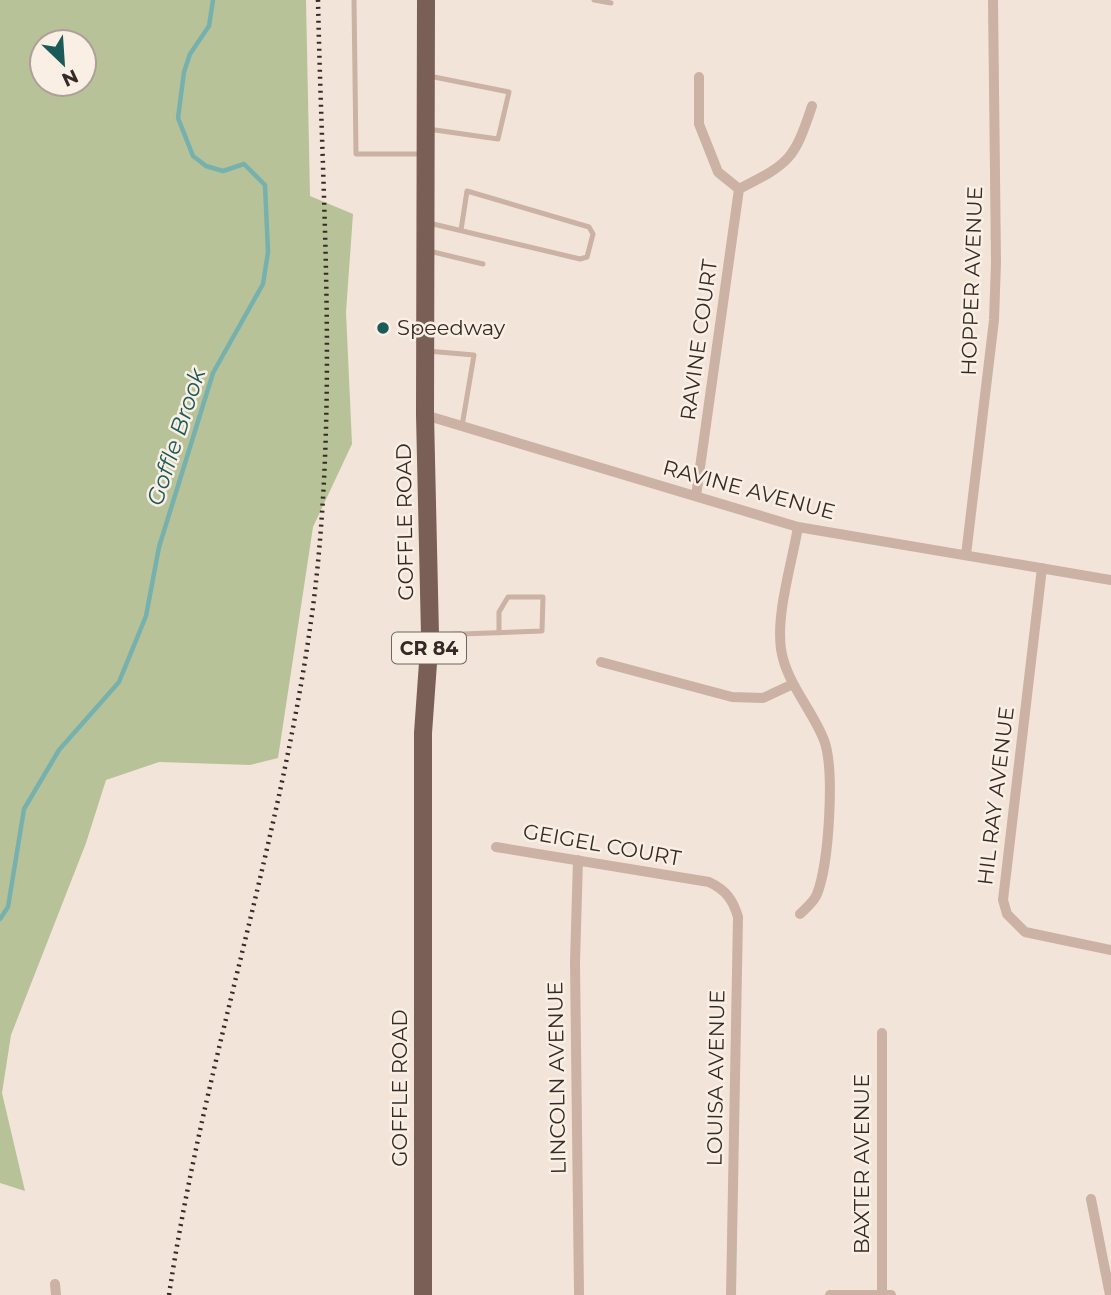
<svg xmlns="http://www.w3.org/2000/svg" width="1111" height="1295" viewBox="0 0 1111 1295" font-family="Montserrat,sans-serif">
  <style>
    .green { fill: #b8c298; fill-rule: evenodd }
    .lines { fill: none; stroke-linecap: round; stroke-linejoin: round }
    .stream { stroke: #76b1ae; stroke-width: 4.5 }
    .lane { stroke: #cbb2a4; stroke-width: 5 }
    .street { stroke: #cbb2a4; stroke-width: 10 }
    .primary { stroke: #795f56; stroke-width: 18 }
    .rail { stroke: #362a26; stroke-width: 4.5; stroke-dasharray: 2 5; stroke-linecap: butt }
    .poi-dot { fill: #1a5a58; stroke: #faefe5; stroke-width: 2.5 }
    .labels { text-anchor: middle; stroke-width: 5; stroke-linejoin: round; paint-order: stroke }
    .shield { fill: #faefe5; stroke: #71655f; stroke-width: 2 }
    .shield-label { font-size: 19px; font-weight: bold; fill: #362a26 }
    .street-label { font-size: 21px; fill: #362a26; stroke: #faefe5 }
    .poi-label { font-size: 21px; fill: #362a26; stroke: #faefe5; text-anchor: start }
    .water-label { font-size: 23px; font-style: italic; fill: #1a5a58; stroke: #faefe5 }
  </style>
  <rect width="100%" height="100%" fill="#f3e4d9"/>
  <path class="green" d="M 0,0 L 306,0 L 310,196 L 353,214 L 346,312 L 352,444 L 313,527 L 278,758 L 250,765 L 159,762 L 106,780 L 86,843 L 11,1035 L 2,1093 L 25,1191 L 0,1183 ZM 42,42 L 84,42 L 84,84 L 42,84 Z"/>
  <g class="lines">
    <path class="stream" d="M 0,919 L 8,907 L 24,809 L 59,750 L 119,682 L 146,616 L 159,547 L 213,373 L 263,284 L 268,252 L 265,185 L 244,164 L 223,171 L 206,166 L 193,156 L 178,118 L 184,72 L 190,54 L 209,26 L 213,0"/>
    <path class="lane" d="M 354,0 L 356,154 L 423,154
      M 594,0 L 611,3
      M 428,129 L 498,139 L 509,92 L 429,76
      M 429,223 L 580,259 L 587,257 L 593,234 L 589,227 L 467,191 L 461,230
      M 429,251 L 483,264
      M 427,351 L 474,355 L 462,426
      M 433,635 L 542,631 L 543,597 L 508,597 L 499,612 L 499,633"/>
    <path class="street" d="M 699,77 L 699,124 L 718,172 L 739,189
      M 739,189 C 790,163 794,160 812,106
      M 425,415 L 798,527 L 1111,580
      M 696,496 L 739,189
      M 798,527 C 792,563 776,613 781,649 C 786,683 812,709 824,740 C 835,769 829,865 817,894 C 814,902 806,908 800,914
      M 966,555 L 994,320 L 996,262 L 993,0
      M 1042,568 L 1003,900 L 1007,914 L 1025,932 L 1111,950
      M 601,662 L 732,697 L 763,698 L 793,684
      M 496,847 L 709,882 C 726,890 733,900 738,917 L 731,1295
      M 578,860 L 575,962 L 579,1295
      M 1091,1199 L 1110,1295
      M 55,1284 L 56,1295
      M 830,1295 L 891,1295
      M 882,1295 L 882,1033"/>
    <path class="primary" d="M 423,1295 L 423,733 L 430,635 L 425,415 L 426,0"/>
    <path class="rail" d="M 169,1295 C 204,1061 284,834 314,599 C 338,401 322,199 318,0"/>
  </g>
  <circle class="poi-dot" cx="383" cy="328" r="7"/>
  <g class="labels">
    <rect class="shield" x="392" y="632.5" width="74" height="31" rx="5"/>
    <g class="shield-label">
      <text x="429" y="655">CR 84</text>
    </g>
    <g class="street-label">
      <text transform="translate(972 281) rotate(-88)" y="7">HOPPER AVENUE</text>
      <text transform="translate(699 340) rotate(-82)" y="7">RAVINE COURT</text>
      <text transform="translate(749 490) rotate(15)" y="7">RAVINE AVENUE</text>
      <text transform="translate(405 522) rotate(-91)" y="7">GOFFLE ROAD</text>
      <text transform="translate(996 796) rotate(-83)" y="7">HIL RAY AVENUE</text>
      <text transform="translate(602 845) rotate(10)" y="7">GEIGEL COURT</text>
      <text transform="translate(557 1078) rotate(-91)" y="7">LINCOLN AVENUE</text>
      <text transform="translate(716 1078) rotate(-89)" y="7">LOUISA AVENUE</text>
      <text transform="translate(400 1088) rotate(-90)" y="7">GOFFLE ROAD</text>
      <text transform="translate(862 1164) rotate(-90)" y="7">BAXTER AVENUE</text>
    </g>
    <g class="poi-label">
      <text x="397" y="335">Speedway</text>
    </g>
    <g class="water-label">
      <text transform="translate(176 437) rotate(-72)" y="8">Goffle Brook</text>
    </g>
  </g>
  <g transform="translate(63 63) rotate(155)"><circle r="33" fill="#faefe5" stroke="#aca099" stroke-width="2"/>
  <path d="M0-5L12 26L0 18L-12 26Z" fill="#1a5a58"/>
  <text y="-10" font-size="19" font-weight="bold" text-anchor="middle" fill="#362a26">N</text>
  </g>
</svg>
